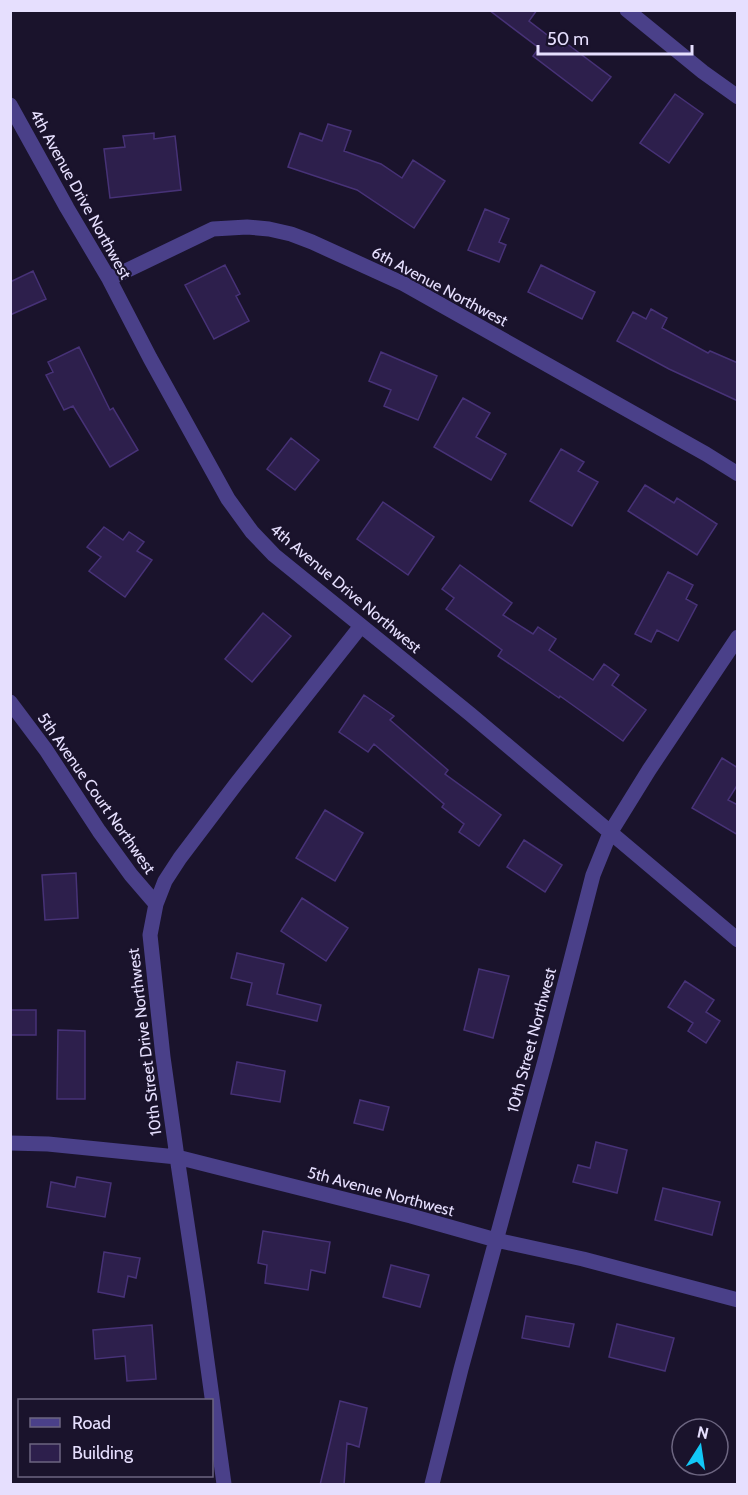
<svg xmlns="http://www.w3.org/2000/svg" width="748" height="1495" viewBox="0 0 748 1495" font-family="Cabin,sans-serif">
  <style>
    .building { fill: #2d1f4c; stroke: #473277; stroke-width: 1.5 }
    .lines { fill: none; stroke-linecap: round; stroke-linejoin: round }
    .minor { stroke: #4a4089; stroke-width: 15 }
    .labels { text-anchor: middle; stroke-width: 4.5; stroke-linejoin: round; paint-order: stroke }
    .street-label { font-size: 16px; fill: #e6dffe; stroke: #1a132c }
  </style>
  <rect width="100%" height="100%" fill="#1a132c"/>
  <path class="building" d="M 489,10 L 537,10 L 529,21 L 563,47 L 566,43 L 611,77 L 592,101 L 533,56 L 539,48 Z
    M 675,94 L 703,114 L 669,163 L 640,143 Z
    M 328,124 L 351,131 L 344,151 L 381,164 L 402,178 L 413,160 L 445,181 L 414,228 L 357,190 L 288,167 L 300,133 L 322,141 Z
    M 154,133 L 154,139 L 175,136 L 181,190 L 110,198 L 104,149 L 125,147 L 123,136 Z
    M 485,209 L 509,219 L 499,242 L 506,245 L 499,262 L 468,250 Z
    M 225,265 L 240,294 L 236,296 L 249,321 L 214,339 L 185,285 Z
    M 541,265 L 595,292 L 582,319 L 528,292 Z
    M 33,271 L 46,299 L 10,315 L 10,282 Z
    M 651,309 L 667,318 L 662,328 L 708,353 L 710,351 L 738,363 L 738,401 L 669,369 L 617,341 L 633,312 L 646,319 Z
    M 79,347 L 110,410 L 113,408 L 138,450 L 110,467 L 73,406 L 64,410 L 46,375 L 53,372 L 48,362 Z
    M 381,352 L 437,376 L 418,420 L 384,406 L 391,390 L 369,381 Z
    M 463,398 L 490,413 L 476,437 L 506,454 L 491,480 L 434,447 Z
    M 291,438 L 319,460 L 295,490 L 267,469 Z
    M 561,449 L 584,462 L 578,471 L 598,482 L 572,526 L 530,501 Z
    M 645,485 L 674,503 L 677,498 L 717,524 L 697,555 L 628,511 Z
    M 383,502 L 434,537 L 408,575 L 357,539 Z
    M 104,527 L 123,540 L 129,532 L 144,542 L 137,551 L 152,560 L 125,597 L 89,571 L 101,557 L 87,547 Z
    M 460,565 L 512,603 L 503,615 L 533,634 L 538,627 L 556,639 L 549,650 L 593,680 L 604,664 L 619,675 L 612,685 L 646,710 L 623,741 L 560,696 L 559,698 L 498,656 L 502,650 L 446,609 L 454,598 L 442,589 Z
    M 668,572 L 693,585 L 686,599 L 697,605 L 678,641 L 657,630 L 651,642 L 635,634 Z
    M 263,613 L 291,636 L 252,682 L 225,659 Z
    M 364,695 L 394,716 L 390,720 L 448,770 L 445,774 L 501,815 L 479,846 L 459,832 L 464,824 L 442,807 L 444,804 L 374,744 L 368,752 L 339,732 Z
    M 722,758 L 738,768 L 738,784 L 728,800 L 738,805 L 738,835 L 692,808 Z
    M 325,810 L 363,833 L 335,881 L 296,858 Z
    M 524,840 L 562,865 L 545,892 L 507,867 Z
    M 76,873 L 78,918 L 45,920 L 42,875 Z
    M 302,898 L 348,928 L 326,961 L 281,931 Z
    M 237,953 L 284,964 L 277,994 L 321,1005 L 317,1021 L 247,1005 L 252,983 L 231,978 Z
    M 479,969 L 509,976 L 493,1038 L 464,1030 Z
    M 685,981 L 714,1000 L 706,1012 L 720,1021 L 706,1043 L 688,1031 L 693,1023 L 668,1007 Z
    M 10,1010 L 36,1010 L 36,1035 L 10,1035 Z
    M 58,1030 L 85,1031 L 85,1099 L 57,1099 Z
    M 237,1062 L 285,1071 L 280,1102 L 231,1094 Z
    M 360,1100 L 389,1107 L 383,1130 L 354,1123 Z
    M 596,1142 L 627,1150 L 617,1193 L 573,1182 L 578,1165 L 590,1168 Z
    M 77,1177 L 111,1183 L 105,1217 L 47,1207 L 51,1182 L 75,1187 Z
    M 663,1188 L 720,1202 L 712,1235 L 655,1220 Z
    M 263,1231 L 330,1242 L 325,1273 L 311,1270 L 308,1290 L 265,1283 L 267,1265 L 258,1263 Z
    M 104,1252 L 140,1258 L 136,1278 L 128,1276 L 124,1297 L 98,1292 Z
    M 391,1265 L 429,1275 L 420,1307 L 383,1297 Z
    M 526,1316 L 574,1324 L 569,1347 L 522,1338 Z
    M 617,1324 L 674,1338 L 665,1371 L 609,1357 Z
    M 152,1325 L 156,1379 L 127,1381 L 125,1356 L 95,1359 L 93,1330 Z
    M 340,1401 L 367,1408 L 359,1447 L 347,1443 L 344,1485 L 320,1485 Z"/>
  <g class="lines">
    <path class="minor" d="M 627,10 L 703,72 L 738,97
      M 10,105 L 67,208 L 109,279 L 150,358 L 228,499 L 252,532 L 274,555 L 470,714 L 738,940
      M 109,279 L 213,229 L 247,227 L 269,229 L 291,234 L 312,242 L 404,284 L 706,454 L 738,474
      M 10,702 L 46,750 L 99,831 L 131,875 L 156,904
      M 10,1143 L 48,1144 L 177,1157 L 411,1216 L 496,1240 L 583,1259 L 738,1300
      M 224,1484 L 198,1296 L 177,1157 L 163,1057 L 150,935 L 156,904 L 165,881 L 180,858 L 236,784 L 361,626
      M 432,1484 L 461,1369 L 546,1057 L 593,875 L 610,833 L 649,770 L 738,637"/>
  </g>
  <g class="labels">
    <g class="street-label">
      <text transform="translate(81 194) rotate(61)" y="6">4th Avenue Drive Northwest</text>
      <text transform="translate(440 286) rotate(28)" y="6">6th Avenue Northwest</text>
      <text transform="translate(346 588) rotate(40)" y="6">4th Avenue Drive Northwest</text>
      <text transform="translate(97 793) rotate(55)" y="6">5th Avenue Court Northwest</text>
      <text transform="translate(531 1040) rotate(-75)" y="6">10th Street Northwest</text>
      <text transform="translate(144 1042) rotate(-97)" y="6">10th Street Drive Northwest</text>
      <text transform="translate(381 1191) rotate(15)" y="6">5th Avenue Northwest</text>
    </g>
  </g>
  <rect width="748" height="1495" fill="none" stroke="#e6dffe" stroke-width="24"/>
  <rect x="18" y="1399" width="195" height="78" fill="#1a132c" stroke="#6c6580" stroke-width="1.5"/>
  <rect x="30" y="1418" width="30" height="9" fill="#4a4089" stroke="#6c6580" stroke-width="1.5"/>
  <text x="72" y="1429" font-size="18" fill="#e6dffe">Road</text>
  <rect x="30" y="1444" width="30" height="18" fill="#2d1f4c" stroke="#6c6580" stroke-width="1.5"/>
  <text x="72" y="1459" font-size="18" fill="#e6dffe">Building</text>
  <g transform="translate(700 1447) rotate(12)"><circle r="28" fill="#1a132c" stroke="#6c6580" stroke-width="1.5"/>
  <path d="M0-4.5L10 22L0 15L-10 22Z" fill="#12c8f7"/>
  <text y="-9" font-size="16" font-weight="bold" text-anchor="middle" fill="#e6dffe">N</text>
  </g>
  <path d="M538 45v9h154v-9" fill="none" stroke="#e6dffe" stroke-width="3"/>
  <text x="547" y="45" font-size="18" fill="#e6dffe" stroke="#1a132c" stroke-width="4.5" paint-order="stroke">50 m</text>
</svg>
